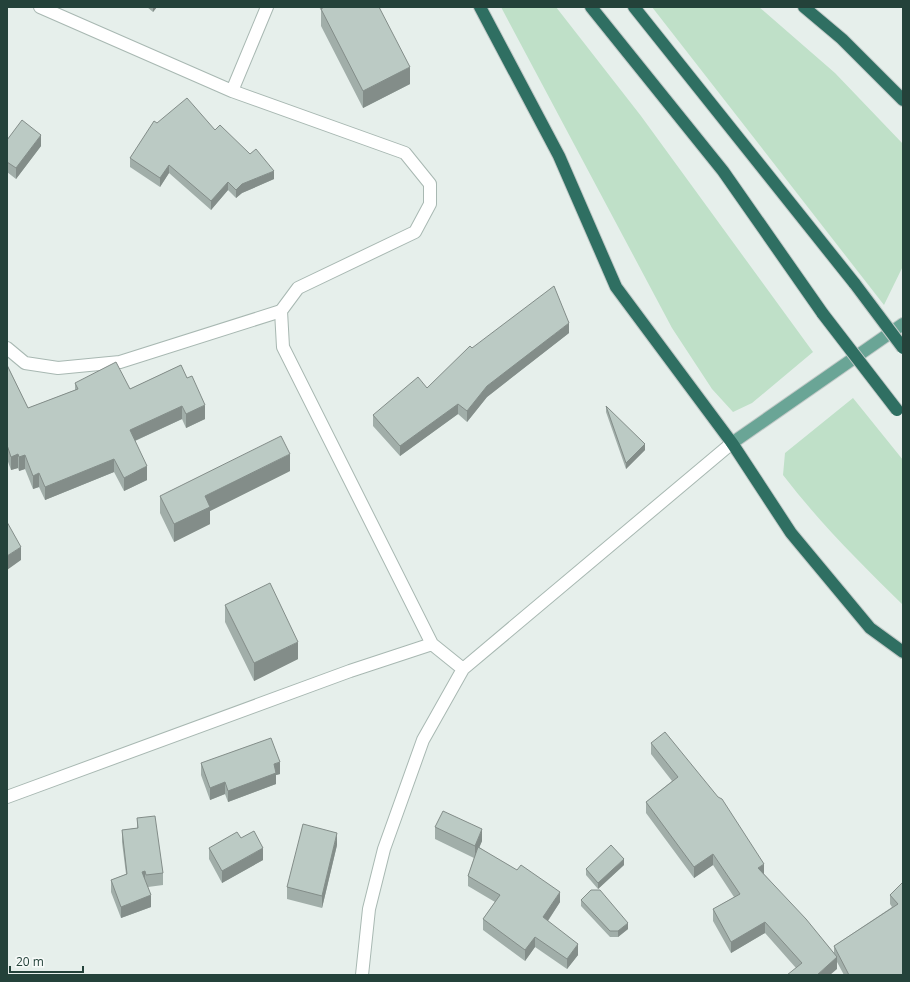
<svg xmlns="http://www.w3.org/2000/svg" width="910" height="982" viewBox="0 0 910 982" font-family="'Open Sans',sans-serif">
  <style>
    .green { fill: #bfe0c8 }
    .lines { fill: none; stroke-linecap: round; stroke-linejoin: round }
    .lane-casing { stroke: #a8b8b2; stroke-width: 14 }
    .street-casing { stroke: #a8b8b2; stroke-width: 14 }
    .primary-casing { stroke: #c2cac8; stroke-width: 14 }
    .highway-casing { stroke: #c2cac8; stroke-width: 14 }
    .lane { stroke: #fff; stroke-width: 12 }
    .street { stroke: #fff; stroke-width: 12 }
    .primary { stroke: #6aa596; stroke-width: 12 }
    .highway { stroke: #2f6f62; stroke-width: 12 }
    .highway-bridge-casing { stroke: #c2cac8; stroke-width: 14; stroke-linecap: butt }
    .highway-bridge { stroke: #2f6f62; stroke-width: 12 }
    .wall { fill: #a1aea9 }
    .shaded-wall { fill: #838d89 }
    .building { fill: #bbcac4; stroke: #838d89 }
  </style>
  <rect width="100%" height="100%" fill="#e6efeb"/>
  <path class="green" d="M 501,7 L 556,7 L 641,116 L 813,352 L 752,403 L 733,412 L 712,389 L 672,328 Z
    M 652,7 L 759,7 L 835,73 L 903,144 L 903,266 L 884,305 Z
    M 853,398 L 903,460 L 903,605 C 861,564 819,522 783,475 L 785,453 Z"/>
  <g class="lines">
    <defs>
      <path id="lane" d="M 7,348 L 25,363 L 58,368 L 120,362 L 281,311"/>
      <path id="street" d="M 40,7 L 232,91 L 405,153 L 430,184 L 430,204 L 415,232 L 298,288 L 281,311 L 283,347 L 432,644 L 463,669
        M 232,91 L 267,7
        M 7,797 L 350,671 L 432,644
        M 362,975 L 369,909 L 384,849 L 423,740 L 463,669 L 732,443"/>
      <path id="primary" d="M 732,443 L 903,324"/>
      <path id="highway" d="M 480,7 L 559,156 L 616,287 L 732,443 L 791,533 L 870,628 L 903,652
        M 591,7 L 723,171 L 823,314
        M 634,7 L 855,284
        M 804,7 L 842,39 L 903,100"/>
    </defs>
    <use href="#lane" class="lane-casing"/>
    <use href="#street" class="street-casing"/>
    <use href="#primary" class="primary-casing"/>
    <use href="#highway" class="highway-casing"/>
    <use href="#lane" class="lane"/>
    <use href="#street" class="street"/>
    <use href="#primary" class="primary"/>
    <use href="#highway" class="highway"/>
    <defs>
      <path id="highway-bridge" d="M 855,284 L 903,348
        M 823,314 L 897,410"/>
    </defs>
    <use href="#highway-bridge" class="highway-bridge-casing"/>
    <use href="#highway-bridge" class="highway-bridge"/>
  </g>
  <path class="wall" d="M 147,7 L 157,7 L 153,12 Z
    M 319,7 L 379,7 L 410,84 L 363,108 L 321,26 L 321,10 Z
    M 157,123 L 215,130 L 274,179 L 242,193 L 236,198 L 228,190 L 211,210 L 169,173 L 160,187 L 130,167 L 130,158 Z
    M 7,140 L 41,146 L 16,179 L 7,172 Z
    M 569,333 L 487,397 L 467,422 L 458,414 L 400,456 L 373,426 L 373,415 L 427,388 L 472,348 Z
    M 7,365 L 28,408 L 75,390 L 75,383 L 130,389 L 181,365 L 205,419 L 186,428 L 182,419 L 135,441 L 147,480 L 124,491 L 114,472 L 45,500 L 39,487 L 33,489 L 25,469 L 19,471 L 18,468 L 11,470 L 7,459 Z
    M 606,406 L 645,450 L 626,469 L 606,412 Z
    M 290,471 L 210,511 L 210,524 L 174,542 L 160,513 L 160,496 Z
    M 225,605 L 298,659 L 254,681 L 225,622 Z
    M 651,743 L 764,874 L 834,953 L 834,946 L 892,907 L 890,904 L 890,895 L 903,882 L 903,975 L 844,975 L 837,962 L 837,969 L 796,968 L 765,933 L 731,953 L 713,921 L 713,909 L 734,897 L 713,865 L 694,878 L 646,813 L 646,802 L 672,781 L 651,754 Z
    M 201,763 L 280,774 L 276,775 L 276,784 L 228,802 L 225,794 L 210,800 L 201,775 Z
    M 137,818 L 163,873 L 163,885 L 148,887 L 151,907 L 121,918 L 111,892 L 111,880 L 126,874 L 122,842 L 122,830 L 137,828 Z
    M 903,820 L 903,832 L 902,831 L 902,822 Z
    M 435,827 L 482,841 L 479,847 L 560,902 L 548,921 L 578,955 L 567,969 L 535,947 L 525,961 L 483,930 L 483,919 L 495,902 L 468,886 L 468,876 L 474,858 L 435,839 Z
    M 337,845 L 322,908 L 287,899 L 287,887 Z
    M 209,848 L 263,860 L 222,883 L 209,859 Z
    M 624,865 L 598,889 L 586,875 L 586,869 Z
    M 581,900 L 628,929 L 618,937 L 610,937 L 581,906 Z"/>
  <path class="shaded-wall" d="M 153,7 L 157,7 L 153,12 Z
    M 410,67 L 410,84 L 363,108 L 363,91 Z
    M 41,135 L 41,146 L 16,179 L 16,168 Z
    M 169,165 L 169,173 L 160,187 L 160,178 Z
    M 274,171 L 274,179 L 242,193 L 236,198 L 236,190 L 242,184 Z
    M 228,182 L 228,190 L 211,210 L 211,201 Z
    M 569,323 L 569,333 L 487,397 L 467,422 L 467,411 L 487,386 Z
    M 458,404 L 458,414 L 400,456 L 400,446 Z
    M 205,405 L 205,419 L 186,428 L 186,414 Z
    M 182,406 L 182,419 L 130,443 L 130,430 Z
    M 645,444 L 645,450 L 626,469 L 626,463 Z
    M 18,454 L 18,468 L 11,470 L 11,457 Z
    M 290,454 L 290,471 L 210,511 L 210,524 L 174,542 L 174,524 L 205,496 Z
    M 25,455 L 25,469 L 19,471 L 19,457 Z
    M 114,459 L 114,472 L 45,500 L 45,487 Z
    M 147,466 L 147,480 L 124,491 L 124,478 Z
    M 39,473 L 39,487 L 33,489 L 33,476 Z
    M 21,547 L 21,560 L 7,570 L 7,556 Z
    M 298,642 L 298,659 L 254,681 L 254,663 Z
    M 280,762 L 280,774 L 276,775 L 276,784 L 228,802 L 228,791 L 274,764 Z
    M 225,782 L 225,794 L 210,800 L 210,788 Z
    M 482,829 L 482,841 L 475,858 L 475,846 Z
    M 337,833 L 337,845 L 322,908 L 322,896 Z
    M 263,848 L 263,860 L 222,883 L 222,871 Z
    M 713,854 L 713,865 L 694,878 L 694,867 Z
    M 624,859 L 624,865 L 598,889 L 598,883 Z
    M 764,864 L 764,876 L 758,868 Z
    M 145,871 L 145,883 L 142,872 Z
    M 560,892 L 560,902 L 543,928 L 543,917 Z
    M 151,895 L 151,907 L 121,918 L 121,907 Z
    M 765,922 L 765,933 L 731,953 L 731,942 Z
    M 628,923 L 628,929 L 618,937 L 618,931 Z
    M 535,937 L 535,947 L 525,961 L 525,950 Z
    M 578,944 L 578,955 L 567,969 L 567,959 Z
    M 837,957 L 837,969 L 830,975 L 817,975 Z"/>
  <path class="building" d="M 324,7 L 379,7 L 410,67 L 363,91 L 321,9 Z
    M 187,98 L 215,130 L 220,125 L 250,154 L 256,149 L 274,171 L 242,184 L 236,190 L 228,182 L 211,201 L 169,165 L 160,178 L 130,158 L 154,121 L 157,123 Z
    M 22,120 L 41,135 L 16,168 L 7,162 L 7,140 Z
    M 554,286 L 569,323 L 487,386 L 467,411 L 458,404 L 400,446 L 373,415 L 418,377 L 427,388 L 470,346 L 472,348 Z
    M 116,362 L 130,389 L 181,365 L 187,378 L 192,376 L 205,405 L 186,414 L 182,406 L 130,430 L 147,466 L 124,478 L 114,459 L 45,487 L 39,473 L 33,476 L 25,455 L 19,457 L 18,454 L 11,457 L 7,445 L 7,365 L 28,408 L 78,389 L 75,383 Z
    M 606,406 L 645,444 L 626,463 Z
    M 281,436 L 290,454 L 205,496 L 210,507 L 174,524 L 160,496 Z
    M 7,522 L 21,547 L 7,556 Z
    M 270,583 L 298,642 L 254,663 L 225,605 Z
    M 665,732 L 718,797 L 722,799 L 764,864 L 758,868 L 806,919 L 837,957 L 817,975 L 787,975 L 802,963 L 765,922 L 731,942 L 713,909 L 740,894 L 713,854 L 694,867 L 646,802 L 678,777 L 651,743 Z
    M 271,738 L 280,762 L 274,764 L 276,773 L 228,791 L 225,782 L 210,788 L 201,763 Z
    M 443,811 L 482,829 L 475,846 L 435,827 Z
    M 155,816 L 163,873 L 146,875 L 145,871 L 142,872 L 151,895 L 121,907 L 111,880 L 127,874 L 122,830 L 138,828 L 137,818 Z
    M 303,824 L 337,833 L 322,896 L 287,887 Z
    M 254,831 L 263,848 L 222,871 L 209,848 L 237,832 L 241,838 Z
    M 611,845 L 624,859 L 598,883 L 586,869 Z
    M 478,847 L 517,870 L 521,865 L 560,892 L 543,917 L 578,944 L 567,959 L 535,937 L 525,950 L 483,919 L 500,895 L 468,876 Z
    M 903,882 L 903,975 L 849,975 L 834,946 L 898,904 L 890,895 Z
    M 591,890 L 600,890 L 628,923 L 618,931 L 610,931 L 581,900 Z"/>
  <rect width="910" height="982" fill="none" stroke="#24423a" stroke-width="16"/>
  <path d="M10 966v6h73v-6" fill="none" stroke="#24423a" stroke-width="2"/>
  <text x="16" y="966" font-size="12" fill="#24423a" stroke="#f7fbf9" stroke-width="3" paint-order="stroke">20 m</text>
</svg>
